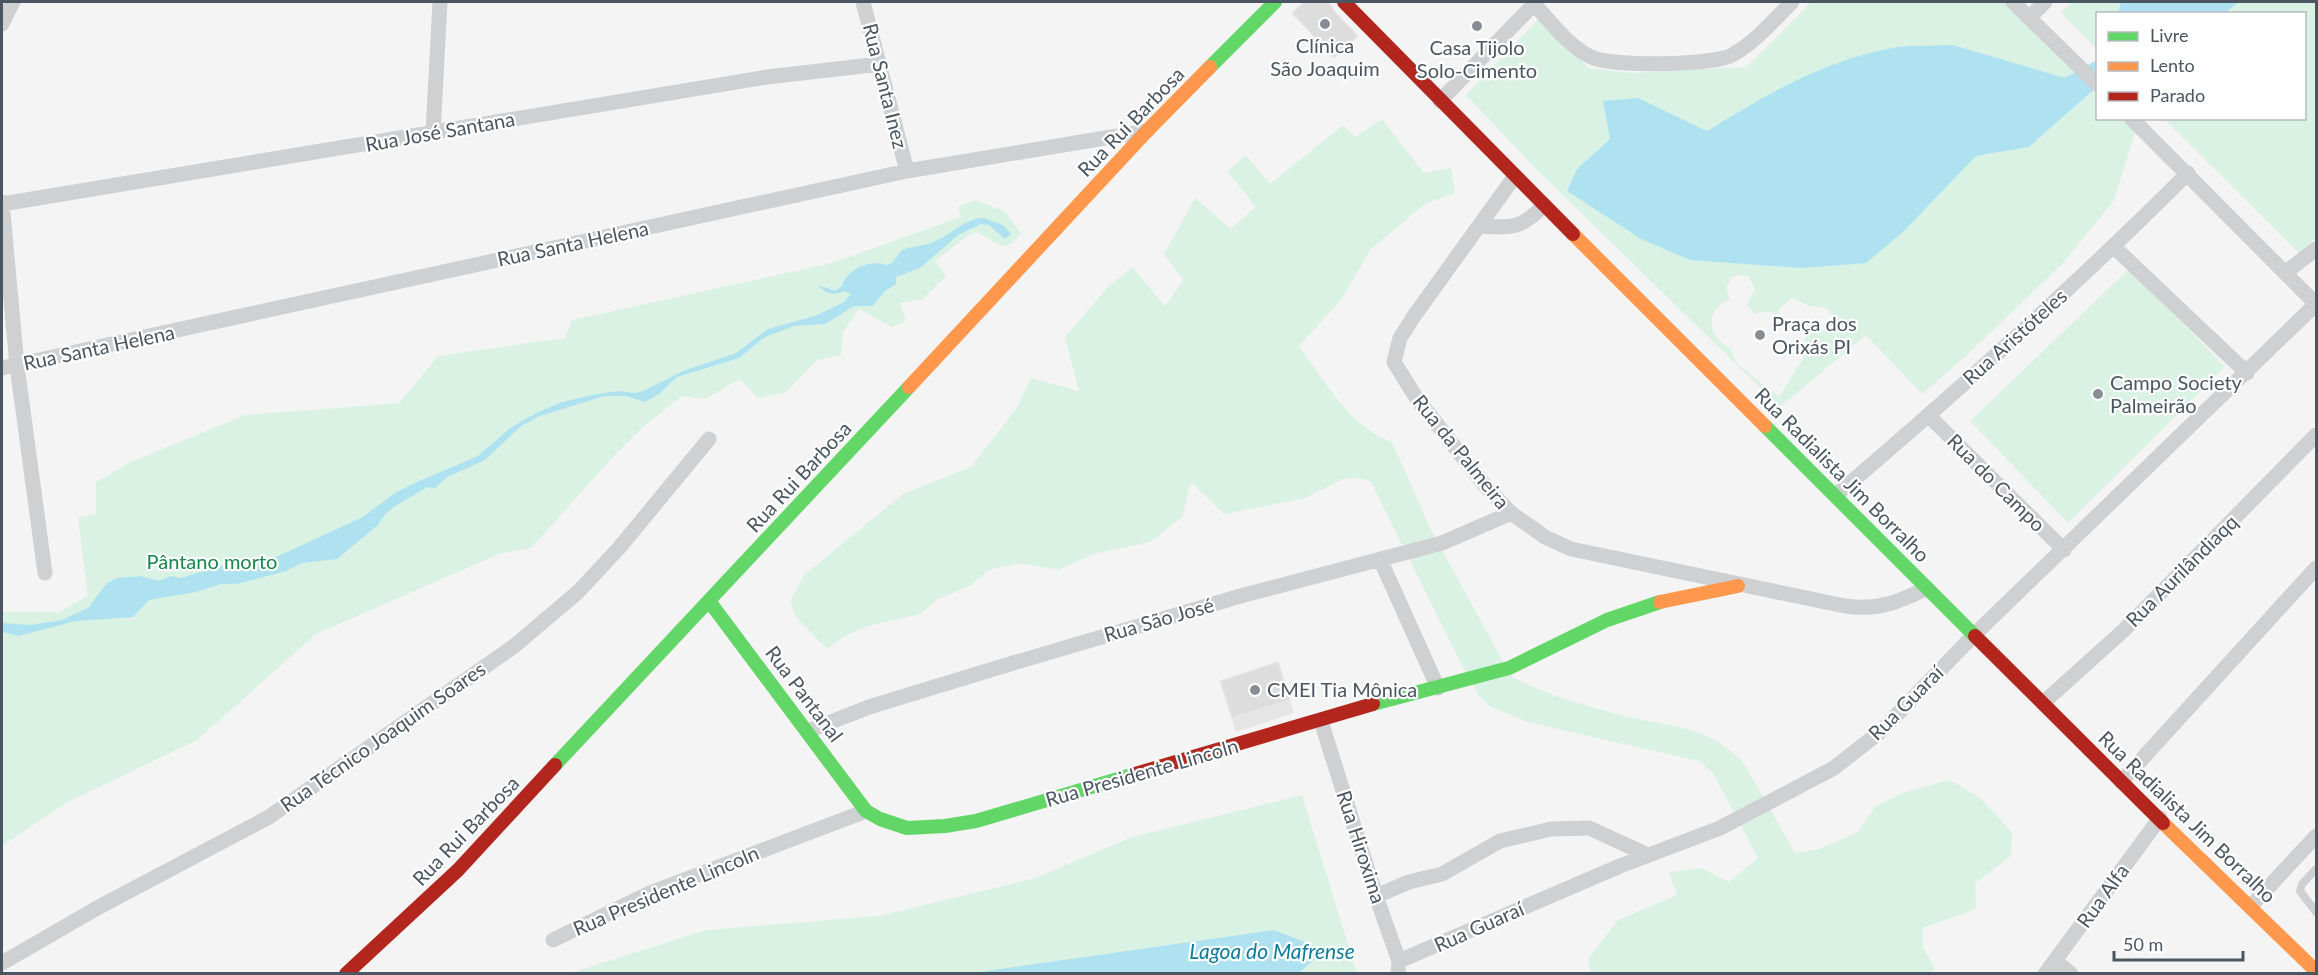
<svg xmlns="http://www.w3.org/2000/svg" width="2318" height="975" viewBox="0 0 2318 975" font-family="Lato,sans-serif">
  <style>
    .education { fill: #e6e5e6 }
    .green { fill: #d9f2e3; fill-rule: evenodd }
    .water { fill: #aee2f0 }
    .building { fill: #ddddde; stroke: #e5e6e7; stroke-width: 1.5 }
    .lines { fill: none; stroke-linecap: round; stroke-linejoin: round }
    .lane { stroke: #ced0d2; stroke-width: 8 }
    .street { stroke: #ced0d2; stroke-width: 15 }
    .fast { stroke: #63d668; stroke-width: 14 }
    .slow { stroke: #ff974d; stroke-width: 14 }
    .jam { stroke: #b3261e; stroke-width: 14 }
    .poi-dot { fill: #868d94; stroke: #fff; stroke-width: 2 }
    .labels { text-anchor: middle; stroke-width: 4.5; stroke-linejoin: round; paint-order: stroke }
    .poi-label { font-size: 20px; fill: #4a5661; stroke: #fff; text-anchor: start }
    .street-label { font-size: 20px; fill: #4a5661; stroke: #fff }
    .park-label { font-size: 20px; fill: #17864f; stroke: #fff }
    .water-label { font-size: 21px; font-style: italic; fill: #0c7c9b; stroke: #fff }
  </style>
  <rect width="100%" height="100%" fill="#f4f4f4"/>
  <path class="education" d="M 1278,662 L 1294,713 L 1236,732 L 1220,681 Z"/>
  <path class="green" d="M 1811,2 L 2006,2 L 2077,71 L 2065,78 L 1953,45 L 1751,104 L 1707,131 L 1638,98 L 1610,139 L 1577,169 L 1567,191 L 1641,239 L 1690,260 L 1904,231 L 1976,156 L 2029,147 L 2093,91 L 2097,94 L 2098,118 L 2123,119 L 2136,130 L 2113,202 L 2062,264 L 1968,354 L 1922,394 L 1866,335 L 1780,407 L 1533,166 L 1466,95 L 1539,18 L 1589,68 L 1632,73 L 1746,67 ZM 1738,275 L 1748,276 L 1755,289 L 1747,305 L 1754,313 L 1772,312 L 1776,316 L 1781,307 L 1792,298 L 1809,306 L 1827,308 L 1834,318 L 1831,325 L 1821,332 L 1811,328 L 1806,334 L 1803,359 L 1779,397 L 1735,362 L 1731,349 C 1707,338 1704,309 1730,300 L 1726,288 L 1732,277 Z
    M 2073,2 L 2121,2 L 2118,13 L 2098,14 L 2097,49 L 2061,13 Z
    M 2239,2 L 2316,2 L 2316,238 L 2299,253 L 2164,119 L 2304,118 L 2304,14 L 2225,13 Z
    M 1382,119 L 1424,173 L 1451,168 L 1455,193 L 1425,204 L 1371,249 L 1341,300 L 1299,346 C 1325,381 1349,427 1392,442 L 1431,530 L 1511,676 C 1545,695 1587,706 1624,716 C 1671,727 1712,726 1745,765 L 1795,853 L 1819,849 L 1858,832 L 1875,807 L 1905,792 L 1950,780 L 1979,797 L 2012,832 L 2011,856 L 1975,883 L 1976,909 L 1923,928 L 1923,948 L 1935,968 L 1930,973 L 1591,973 L 1588,959 L 1618,920 L 1677,895 L 1669,872 L 1702,868 L 1729,882 L 1758,858 L 1713,773 L 1699,761 L 1527,722 L 1491,707 L 1479,696 L 1459,660 L 1371,482 L 1359,478 L 1343,479 L 1306,498 L 1224,514 L 1191,482 L 1182,517 L 1150,542 L 1093,554 L 1059,570 L 1020,563 L 988,570 L 970,586 L 938,599 L 920,614 L 865,627 L 845,636 L 827,649 L 796,617 L 790,602 L 804,575 L 903,494 L 971,467 L 1016,409 L 1031,378 L 1079,391 L 1065,337 L 1107,288 L 1132,267 L 1165,306 L 1183,280 L 1164,254 L 1195,198 L 1231,229 L 1256,207 L 1227,171 L 1246,155 L 1270,184 L 1343,125 L 1355,137 Z
    M 975,200 L 1004,211 L 1021,233 L 1011,244 L 1001,246 L 977,232 L 969,235 L 935,261 L 946,276 L 923,299 L 900,303 L 906,321 L 892,327 L 859,309 L 843,332 L 841,355 L 817,360 L 786,392 L 758,398 L 740,379 L 705,399 L 682,396 L 644,426 L 611,459 L 531,548 L 499,554 L 316,634 L 197,740 L 66,803 L 2,846 L 2,612 L 59,612 L 88,596 L 78,518 L 96,514 L 96,482 L 131,462 L 245,415 L 399,403 L 438,356 L 565,338 L 572,320 L 832,263 L 961,217 L 958,207 Z
    M 2130,268 L 2225,367 L 2068,523 L 1970,421 Z
    M 1302,795 L 1356,971 L 1354,973 L 1299,973 L 1324,950 L 1274,930 L 973,974 L 567,974 L 707,930 L 879,916 L 1035,878 L 1132,837 Z"/>
  <path class="water" d="M 2121,2 L 2239,2 L 2225,13 L 2118,13 Z
    M 1953,45 L 2065,78 L 2097,60 L 2097,87 L 2029,147 L 1976,156 L 1904,231 L 1866,263 L 1802,268 L 1690,260 L 1641,239 L 1567,191 L 1577,169 L 1610,139 L 1603,101 L 1638,98 L 1707,131 C 1766,95 1828,58 1898,47 C 1916,45 1935,46 1953,45 Z
    M 984,218 L 1003,225 L 1011,234 L 1005,239 L 989,225 L 981,224 L 958,235 L 920,268 L 896,277 L 896,284 L 884,292 L 873,306 L 854,306 L 825,324 L 794,326 L 765,337 L 739,358 L 677,377 L 659,394 L 645,402 L 626,396 L 604,396 L 537,417 L 520,427 L 485,460 L 447,477 L 435,488 L 427,487 C 411,498 386,507 378,525 L 337,559 L 302,563 L 286,571 L 237,584 L 221,584 L 196,592 L 149,600 L 133,617 L 76,621 L 18,636 L 2,632 L 2,623 L 30,625 L 62,620 L 88,608 L 107,583 L 117,578 L 140,576 L 159,581 L 171,576 L 181,578 L 221,566 L 242,567 L 274,558 L 363,517 L 395,493 L 417,482 L 478,456 L 510,428 L 536,413 L 562,402 L 592,395 L 618,391 L 635,393 L 643,391 L 683,371 L 736,353 L 768,329 L 815,316 L 844,302 L 851,294 L 845,291 C 833,296 826,294 818,285 L 835,291 L 842,286 C 847,269 870,259 886,265 L 892,263 L 902,250 C 913,246 925,246 936,241 C 953,233 964,219 984,218 Z
    M 1274,930 L 1325,950 L 1299,973 L 973,973 Z"/>
  <path class="building" d="M 1304,2 L 1329,2 L 1334,11 L 1358,36 L 1334,58 L 1292,13 Z
    M 1278,662 L 1290,700 L 1232,718 L 1220,681 Z"/>
  <g class="lines">
    <path class="lane" d="M 2316,869 L 2302,884 L 2300,891 L 2316,912"/>
    <path class="street" d="M 863,2 L 907,171
      M 2013,2 L 2098,85
      M 1534,4 C 1551,22 1568,46 1591,57 C 1611,67 1715,66 1734,54 C 1756,41 1774,20 1792,2
      M 2029,18 L 2045,2
      M 2,24 L 13,2
      M 1440,101 L 1536,2
      M 2131,118 L 2316,304
      M 433,133 L 440,2
      M 1515,176 L 1414,316 L 1400,338 L 1394,362 L 1417,399 L 1487,488 L 1511,513 L 1545,537 L 1571,549 L 1845,606 C 1877,611 1899,602 1927,588
      M 2,202 L 17,366 L 45,573
      M 2,204 L 767,77 L 880,64
      M 1479,226 C 1511,228 1522,229 1544,205
      M 2114,247 L 2247,373
      M 2286,272 L 2316,249
      M 2,368 L 907,171 L 1147,131
      M 1929,416 L 2064,550
      M 1836,495 C 1957,392 2075,286 2188,173
      M 1380,559 L 1438,688
      M 2043,703 L 2124,630 L 2316,435
      M 1321,721 L 1376,896 L 1399,961 L 1398,974
      M 808,731 L 869,707 L 1000,667 L 1244,595 L 1442,543 L 1511,513
      M 2121,782 L 2316,568
      M 1376,896 L 1409,882 L 1442,874 L 1500,841 L 1551,829 L 1589,828 L 1648,855
      M 2251,906 L 2316,836
      M 553,940 L 650,893 L 866,811
      M 1399,961 L 1620,866 L 1720,828 L 1834,768 L 1880,732 L 1974,635 L 2316,304
      M 2056,961 L 2071,974
      M 2,963 L 99,907 L 269,817 L 513,647 L 578,592 L 619,548 L 709,439
      M 2045,974 L 2160,818"/>
    <path class="fast" d="M 1210,67 L 1275,2
      M 1765,426 L 1975,636
      M 709,601 L 866,811 L 880,819 L 907,828 L 945,826 L 976,821 L 1135,774
      M 1373,704 L 1509,668 L 1607,620 L 1660,602
      M 555,765 L 909,387"/>
    <path class="slow" d="M 1573,234 L 1765,426
      M 909,387 L 1147,131 L 1210,67
      M 1660,602 L 1738,586
      M 2163,823 L 2316,971"/>
    <path class="jam" d="M 1344,2 L 1573,234
      M 1975,636 L 2163,823
      M 1135,774 L 1373,704
      M 346,974 L 458,870 L 555,765"/>
  </g>
  <g class="poi-dot">
    <circle cx="1325" cy="24" r="6"/>
    <circle cx="1477" cy="26" r="6"/>
    <circle cx="1760" cy="335" r="6"/>
    <circle cx="2098" cy="394" r="6"/>
    <circle cx="1255" cy="690" r="6"/>
  </g>
  <g class="labels">
    <g class="poi-label">
      <text x="1325" y="53" text-anchor="middle">Clínica<tspan x="1325" dy="23">São Joaquim</tspan></text>
      <text x="1477" y="55" text-anchor="middle">Casa Tijolo<tspan x="1477" dy="23">Solo-Cimento</tspan></text>
      <text x="1772" y="331">Praça dos<tspan x="1772" dy="23">Orixás PI</tspan></text>
      <text x="2110" y="390">Campo Society<tspan x="2110" dy="23">Palmeirão</tspan></text>
      <text x="1267" y="697">CMEI Tia Mônica</text>
    </g>
    <g class="street-label">
      <text transform="translate(885 86) rotate(76)" y="7">Rua Santa Inez</text>
      <text transform="translate(1131 122) rotate(-46)" y="7">Rua Rui Barbosa</text>
      <text transform="translate(440 132) rotate(-10)" y="7">Rua José Santana</text>
      <text transform="translate(573 244) rotate(-12)" y="7">Rua Santa Helena</text>
      <text transform="translate(2015 337) rotate(-42)" y="7">Rua Aristóteles</text>
      <text transform="translate(99 348) rotate(-12)" y="7">Rua Santa Helena</text>
      <text transform="translate(1461 452) rotate(51)" y="7">Rua da Palmeira</text>
      <text transform="translate(1842 475) rotate(45)" y="7">Rua Radialista Jim Borralho</text>
      <text transform="translate(799 477) rotate(-47)" y="7">Rua Rui Barbosa</text>
      <text transform="translate(1996 483) rotate(45)" y="7">Rua do Campo</text>
      <text transform="translate(2182 571) rotate(-45)" y="7">Rua Aurilândiaqq</text>
      <text transform="translate(1159 620) rotate(-16)" y="7">Rua São José</text>
      <text transform="translate(804 694) rotate(53)" y="7">Rua Pantanal</text>
      <text transform="translate(1906 703) rotate(-45)" y="7">Rua Guaraí</text>
      <text transform="translate(383 737) rotate(-35)" y="7">Rua Técnico Joaquim Soares</text>
      <text transform="translate(1142 773) rotate(-16)" y="7">Rua Presidente Lincoln</text>
      <text transform="translate(2187 817) rotate(44)" y="7">Rua Radialista Jim Borralho</text>
      <text transform="translate(466 831) rotate(-46)" y="7">Rua Rui Barbosa</text>
      <text transform="translate(1361 847) rotate(72)" y="7">Rua Hiroxima</text>
      <text transform="translate(666 891) rotate(-23)" y="7">Rua Presidente Lincoln</text>
      <text transform="translate(2103 896) rotate(-54)" y="7">Rua Alfa</text>
      <text transform="translate(1479 927) rotate(-24)" y="7">Rua Guaraí</text>
    </g>
    <g class="park-label">
      <text x="212" y="569">Pântano morto</text>
    </g>
    <g class="water-label">
      <text x="1272" y="959">Lagoa do Mafrense</text>
    </g>
  </g>
  <rect width="2318" height="975" fill="none" stroke="#4a5661" stroke-width="6"/>
  <rect x="2096" y="12" width="210" height="108" fill="#ffffff" stroke="#b7bbc0" stroke-width="1.5"/>
  <rect x="2108" y="32" width="30" height="9" fill="#63d668" stroke="#b7bbc0" stroke-width="1.5"/>
  <text x="2150" y="42" font-size="18" fill="#4a5661">Livre</text>
  <rect x="2108" y="62" width="30" height="9" fill="#ff974d" stroke="#b7bbc0" stroke-width="1.5"/>
  <text x="2150" y="72" font-size="18" fill="#4a5661">Lento</text>
  <rect x="2108" y="92" width="30" height="9" fill="#b3261e" stroke="#b7bbc0" stroke-width="1.5"/>
  <text x="2150" y="102" font-size="18" fill="#4a5661">Parado</text>
  <path d="M2114 951v9h129v-9" fill="none" stroke="#4a5661" stroke-width="3"/>
  <text x="2123" y="951" font-size="18" fill="#4a5661" stroke="#ffffff" stroke-width="4.5" paint-order="stroke">50 m</text>
</svg>
